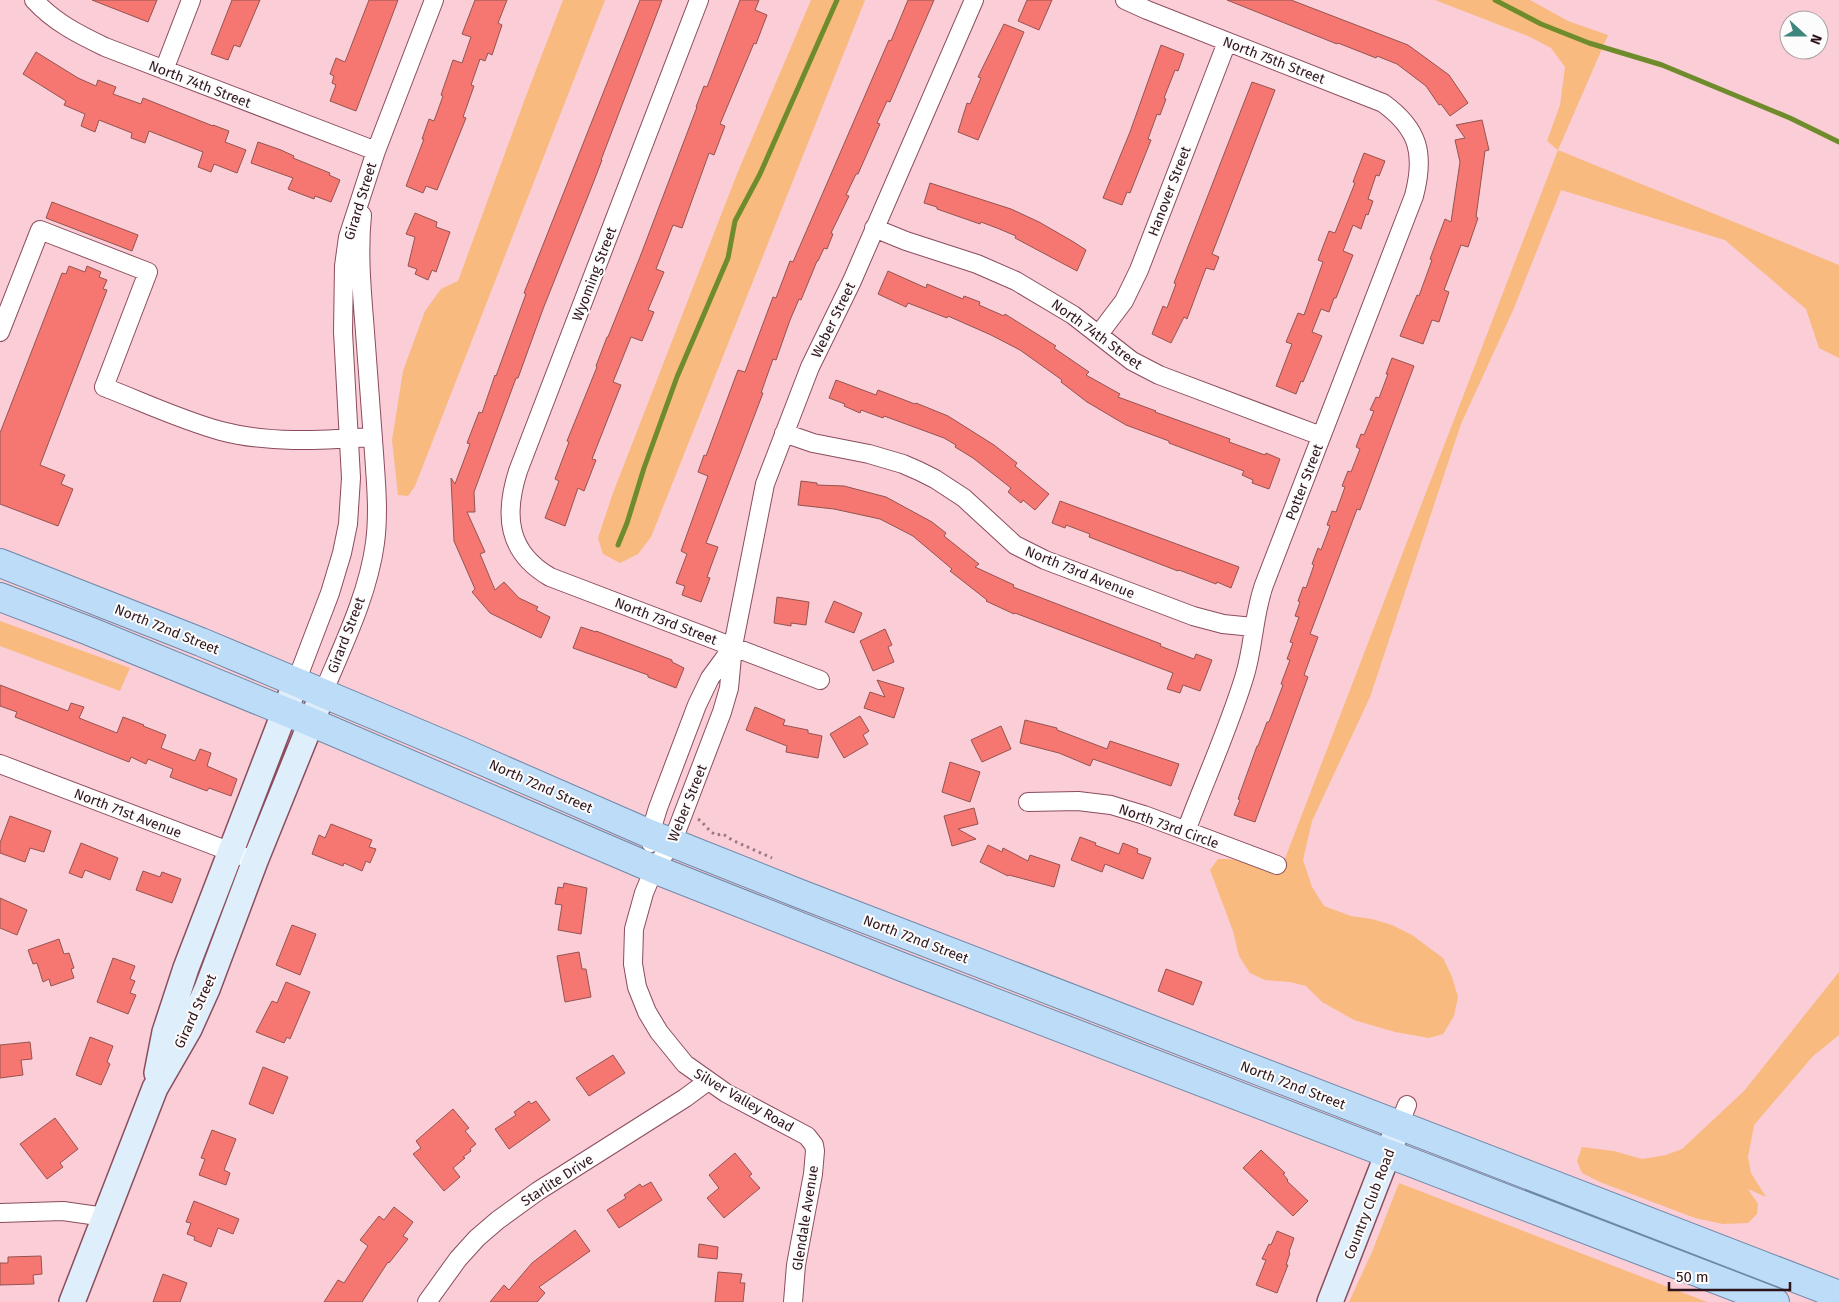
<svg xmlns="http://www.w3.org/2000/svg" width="1839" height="1302" viewBox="0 0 1839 1302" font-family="'Fira Sans',sans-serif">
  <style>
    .green { fill: #f8ba7f }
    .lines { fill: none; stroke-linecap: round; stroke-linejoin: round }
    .stream { stroke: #6f8c2c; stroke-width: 5 }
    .building { fill: #f67771; stroke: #945450 }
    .street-casing { stroke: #8b4d5d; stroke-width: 20 }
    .secondary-casing { stroke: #8b4d5d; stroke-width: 28 }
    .primary-casing { stroke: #6e87a7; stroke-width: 30 }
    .path { stroke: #9d7981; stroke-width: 3; stroke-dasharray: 2.5 4; stroke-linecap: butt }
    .street { stroke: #fff; stroke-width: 18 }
    .secondary { stroke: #deeefb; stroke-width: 25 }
    .primary { stroke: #bcdcf7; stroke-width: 28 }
    .labels { text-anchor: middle; stroke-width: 4; stroke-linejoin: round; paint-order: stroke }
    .street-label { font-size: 14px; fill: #2f151b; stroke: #fcfcfc }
  </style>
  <rect width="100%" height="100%" fill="#facdd7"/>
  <path class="green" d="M 563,0 L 605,0 L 415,486 L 408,496 L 398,495 L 392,440 L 403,371 L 425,311 L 441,289 L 458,281 L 526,96 Z
    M 811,0 L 865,0 L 651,537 L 638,554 L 620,563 L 603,554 L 598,538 L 613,493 L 737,174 Z
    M 1435,0 L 1530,0 L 1568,21 L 1608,35 L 1558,150 L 1839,265 L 1839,358 L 1819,348 L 1806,309 L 1725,240 L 1561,190 L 1514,308 L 1461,424 L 1370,697 L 1312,821 L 1303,860 L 1312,887 L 1324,906 L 1351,916 L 1372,919 L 1392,925 L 1412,935 L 1443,958 L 1452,977 L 1458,997 L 1454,1016 L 1443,1034 L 1429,1038 L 1395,1032 L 1354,1020 L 1322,1002 L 1306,986 L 1290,982 L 1265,980 L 1250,973 L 1239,956 L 1233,931 L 1210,870 L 1218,859 C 1240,859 1261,862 1279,874 L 1558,150 L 1547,141 L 1560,105 L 1565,67 L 1551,48 L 1528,36 Z
    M 0,621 L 130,668 L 120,691 L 0,646 Z
    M 1839,972 L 1839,1035 L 1813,1056 L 1754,1125 L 1748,1157 L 1751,1173 L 1766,1197 L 1748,1189 L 1758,1204 L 1757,1214 L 1748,1223 L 1723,1224 L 1695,1218 L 1600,1182 L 1582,1173 L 1577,1161 L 1582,1147 L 1614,1151 L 1642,1159 L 1666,1155 L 1682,1149 L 1744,1091 Z
    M 1399,1183 L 1707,1302 L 1349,1302 L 1372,1252 Z"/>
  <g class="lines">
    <path class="stream" d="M 1495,0 L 1541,24 L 1589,43 L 1662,65 L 1790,118 L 1839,142
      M 618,545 L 627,523 L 644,468 L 677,377 L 728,258 L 735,221 L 760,174 L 837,0"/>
  </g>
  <path class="building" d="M 92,0 L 157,0 L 148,22 Z
    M 232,0 L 260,0 L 240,47 L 234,45 L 228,60 L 211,54 Z
    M 369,0 L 398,0 L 356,111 L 330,101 L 336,85 L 332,83 L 334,76 L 330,74 L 336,58 L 345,62 Z
    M 475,0 L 507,0 L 498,23 L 502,25 L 492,55 L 488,53 L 485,61 L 480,59 L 471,85 L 474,86 L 463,117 L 466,118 L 437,190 L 426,186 L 423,193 L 406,186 L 424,139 L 422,139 L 429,119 L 434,121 L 443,96 L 441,95 L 453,60 L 462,63 L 471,37 L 462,34 Z
    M 640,0 L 662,0 L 601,160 L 602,160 L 590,191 L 543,309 L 518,378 L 516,378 L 474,492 L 475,512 L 467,512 L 485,552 L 480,554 L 495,590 L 504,582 L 519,598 L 538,607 L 536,610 L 550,617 L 541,638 L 490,613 L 472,592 L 475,589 L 454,541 L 451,478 L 455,484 L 470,444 L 467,443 L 479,412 L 482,413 L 495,375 L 496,376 L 526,294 L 524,293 Z
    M 740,0 L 759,0 L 755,10 L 767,15 L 756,44 L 754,43 L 720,124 L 725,126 L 714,155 L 709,153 L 682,228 L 673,225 L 656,269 L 664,272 L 648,310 L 654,312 L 642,341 L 631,337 L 613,382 L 621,385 L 592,459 L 596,460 L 584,491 L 578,488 L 565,526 L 545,518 L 559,481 L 555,479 L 569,442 L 567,441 L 597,367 L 596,366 L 607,337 L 608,337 L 640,257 L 697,107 L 696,107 L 704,86 L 707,87 Z
    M 908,0 L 934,0 L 890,102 L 887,101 L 877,123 L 880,124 L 858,174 L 856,174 L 846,195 L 849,196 L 831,233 L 833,234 L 827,249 L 824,248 L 818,261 L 817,261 L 801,300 L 799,299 L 790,320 L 776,360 L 773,359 L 761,393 L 763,393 L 706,543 L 718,547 L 707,577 L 710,578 L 701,602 L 682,595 L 685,586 L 676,583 L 687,554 L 681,551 L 708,476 L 698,472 L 704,455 L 706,456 L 738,370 L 745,372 L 773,297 L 776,298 L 790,261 L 793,262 L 889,40 L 891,41 Z
    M 1027,0 L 1052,0 L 1039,30 L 1018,21 Z
    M 1227,0 L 1291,0 L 1408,45 L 1449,75 L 1468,103 L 1450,116 L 1441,104 L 1439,105 L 1426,86 L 1397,64 L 1377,56 L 1376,58 L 1338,43 L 1337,44 Z
    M 1004,24 L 1024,32 L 978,140 L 958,132 L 967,103 L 970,104 L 981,78 L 978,77 Z
    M 1161,45 L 1184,54 L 1178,71 L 1175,70 L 1164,98 L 1166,99 L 1160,115 L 1157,114 L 1148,139 L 1151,140 L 1130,193 L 1127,192 L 1122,205 L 1103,198 L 1130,132 Z
    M 36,52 L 78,78 L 96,86 L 98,80 L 116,87 L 113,94 L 141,104 L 143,98 L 213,126 L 213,125 L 229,131 L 225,142 L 246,150 L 237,173 L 214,164 L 211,172 L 198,167 L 203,152 L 149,131 L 145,143 L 131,138 L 132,133 L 99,120 L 95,132 L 81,126 L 85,114 L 64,105 L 66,101 L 23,74 Z
    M 1252,82 L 1275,90 L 1212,254 L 1219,257 L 1214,270 L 1206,268 L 1187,319 L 1184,317 L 1171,343 L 1152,334 L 1163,306 L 1167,308 L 1176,284 L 1174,283 Z
    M 1482,120 L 1489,150 L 1485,151 L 1476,217 L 1478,218 L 1468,247 L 1461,245 L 1444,290 L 1449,292 L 1439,322 L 1432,320 L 1423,344 L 1400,336 L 1417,295 L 1419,296 L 1432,260 L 1430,259 L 1445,219 L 1451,222 L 1460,162 L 1455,140 L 1465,138 L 1456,125 Z
    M 258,142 L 281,150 L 294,156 L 293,158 L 330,173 L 329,175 L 340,180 L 331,202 L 315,196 L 314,199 L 288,189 L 293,178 L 251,163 Z
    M 1364,153 L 1385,161 L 1379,176 L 1376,175 L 1368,199 L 1373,201 L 1368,215 L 1366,214 L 1361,229 L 1353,225 L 1343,251 L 1353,255 L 1336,298 L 1334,298 L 1329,312 L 1321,309 L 1312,332 L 1322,336 L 1303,382 L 1301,381 L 1296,394 L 1276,386 L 1292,344 L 1286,342 L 1298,313 L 1304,315 L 1323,262 L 1318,260 L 1329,231 L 1335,233 L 1355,183 L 1353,182 Z
    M 930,183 L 1011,209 L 1039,222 L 1072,241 L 1086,250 L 1077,271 L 1015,238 L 1016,236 L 997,228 L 981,222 L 980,224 L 937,209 L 937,207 L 924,203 Z
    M 52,202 L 138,235 L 132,251 L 46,218 Z
    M 415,213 L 437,222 L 436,227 L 450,232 L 436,272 L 432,270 L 428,280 L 415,274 L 417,269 L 408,266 L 415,237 L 406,234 Z
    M 69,266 L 85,272 L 87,266 L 101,272 L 99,277 L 107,280 L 103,289 L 107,290 L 40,465 L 65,475 L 61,484 L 73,489 L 58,526 L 0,504 L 0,433 L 62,273 L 66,274 Z
    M 888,271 L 926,288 L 927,284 L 963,299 L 964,296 L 980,302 L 979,305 L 1004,316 L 1005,314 L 1056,346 L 1054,348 L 1089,372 L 1086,375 L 1120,394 L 1118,397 L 1156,411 L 1155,412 L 1230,439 L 1229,442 L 1265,455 L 1266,453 L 1280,459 L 1269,489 L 1252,483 L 1253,480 L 1242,475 L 1244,471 L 1169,443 L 1169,441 L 1126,425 L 1087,402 L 1061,382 L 1062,380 L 1020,350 L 991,335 L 948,316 L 947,318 L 908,303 L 906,307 L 878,294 Z
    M 1392,358 L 1414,366 L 1360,510 L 1357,509 L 1310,634 L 1318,637 L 1304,675 L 1308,677 L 1255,822 L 1234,815 L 1240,800 L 1238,799 L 1257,746 L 1258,746 L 1267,722 L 1269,722 L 1283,685 L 1281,684 L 1290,660 L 1287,659 L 1293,643 L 1290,642 L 1299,617 L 1295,616 L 1300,602 L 1298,601 L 1303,587 L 1306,588 L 1314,565 L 1312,564 L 1318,548 L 1321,550 L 1330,526 L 1327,525 L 1332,511 L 1336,512 L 1345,487 L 1342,486 L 1348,471 L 1351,472 L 1360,449 L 1356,447 L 1361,434 L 1364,435 L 1374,411 L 1370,410 L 1376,397 L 1379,398 L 1388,374 L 1386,374 Z
    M 836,380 L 876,395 L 878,390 L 915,404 L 916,403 L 948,416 L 994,445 L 1017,463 L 1015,466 L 1049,494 L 1035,510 L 1023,500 L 1021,503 L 1008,492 L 1011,488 L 973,458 L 955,447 L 956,445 L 944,438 L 884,416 L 883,418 L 861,410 L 860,413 L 844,406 L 845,404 L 829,398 Z
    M 801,481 L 817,483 L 817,485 L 844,486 L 886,497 L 932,522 L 946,533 L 944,536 L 979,564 L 975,567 L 1014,585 L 1013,587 L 1161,644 L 1160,646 L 1194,659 L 1196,654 L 1212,660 L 1200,691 L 1183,685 L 1180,693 L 1167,689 L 1173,673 L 1015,613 L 1014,614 L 986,601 L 987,600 L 950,571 L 952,569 L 913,536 L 880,519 L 834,509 L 798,505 Z
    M 1060,501 L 1239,567 L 1231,588 L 1217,582 L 1216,584 L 1179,570 L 1178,571 L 1089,537 L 1090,534 L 1066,525 L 1065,528 L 1052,523 Z
    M 777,597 L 809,602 L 806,625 L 791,623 L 791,626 L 774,623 Z
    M 834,601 L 862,613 L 854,633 L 825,622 Z
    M 581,627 L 596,632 L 596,631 L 638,647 L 672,660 L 672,662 L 684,668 L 676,688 L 648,677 L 648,675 L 573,648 Z
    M 885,629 L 892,645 L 888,647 L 894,662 L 873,671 L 860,641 Z
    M 877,680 L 904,688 L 894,718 L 864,708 L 870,692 L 885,697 Z
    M 0,685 L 68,711 L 71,703 L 84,707 L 79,718 L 117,733 L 123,717 L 144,725 L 143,726 L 166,735 L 161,748 L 195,761 L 200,749 L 211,753 L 207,766 L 237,779 L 231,796 L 209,788 L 207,791 L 170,777 L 173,769 L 148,759 L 146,764 L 131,757 L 129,762 L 15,717 L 17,712 L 0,706 Z
    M 755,707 L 785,720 L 783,725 L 808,730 L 808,733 L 822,736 L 818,758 L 786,752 L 787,746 L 746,730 Z
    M 860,716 L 869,731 L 863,735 L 868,744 L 844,758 L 830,734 Z
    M 1025,720 L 1057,728 L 1057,730 L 1107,749 L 1110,741 L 1179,764 L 1171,786 L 1093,759 L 1090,766 L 1059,753 L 1020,743 Z
    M 1001,726 L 1011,749 L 982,762 L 971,740 Z
    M 950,762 L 980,772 L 970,802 L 942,792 Z
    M 974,808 L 978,824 L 958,829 L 976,839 L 952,846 L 944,816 Z
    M 10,816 L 51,831 L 44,852 L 30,848 L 25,862 L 0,853 L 0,843 Z
    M 331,824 L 372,840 L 369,847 L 376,849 L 370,863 L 366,861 L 362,871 L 344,863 L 343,866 L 312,854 L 319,835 L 325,838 Z
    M 1080,837 L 1096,843 L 1095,845 L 1119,854 L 1123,843 L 1138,849 L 1137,853 L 1151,858 L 1143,879 L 1105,864 L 1102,872 L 1071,860 Z
    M 81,843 L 118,858 L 110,880 L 85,870 L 82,878 L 69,873 Z
    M 988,845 L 1002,852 L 1003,848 L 1028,861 L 1030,855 L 1060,865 L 1054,887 L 1009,875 L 1008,876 L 980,862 Z
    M 143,871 L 160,877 L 162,872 L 181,879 L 172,903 L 136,890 Z
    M 564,883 L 587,888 L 581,934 L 558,930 L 562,905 L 555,904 L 558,887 L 563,888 Z
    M 0,898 L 27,910 L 17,935 L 0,928 Z
    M 292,925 L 316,934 L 300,975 L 276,965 Z
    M 59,939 L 64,954 L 69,953 L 74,968 L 71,969 L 74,978 L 51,986 L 49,979 L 43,982 L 37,963 L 33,964 L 28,950 Z
    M 579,952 L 582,969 L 586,969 L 591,997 L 565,1002 L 557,956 Z
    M 113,958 L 135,966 L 130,979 L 135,981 L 130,993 L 136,995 L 128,1014 L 97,1002 Z
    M 1166,969 L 1202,982 L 1193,1005 L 1158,991 Z
    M 286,982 L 310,992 L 290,1039 L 287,1037 L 284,1043 L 256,1032 L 272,1001 L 277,1003 Z
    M 90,1037 L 113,1046 L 107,1062 L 110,1064 L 101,1085 L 76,1075 Z
    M 30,1042 L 32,1059 L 21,1060 L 23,1075 L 0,1078 L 0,1045 Z
    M 613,1055 L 625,1073 L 589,1096 L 576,1078 Z
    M 263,1067 L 288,1077 L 273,1114 L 249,1104 Z
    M 529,1101 L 531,1104 L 536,1101 L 550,1120 L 509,1149 L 495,1129 L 516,1115 L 514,1112 Z
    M 453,1109 L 469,1128 L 465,1131 L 476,1144 L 470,1149 L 471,1151 L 463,1157 L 465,1158 L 453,1168 L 460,1177 L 444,1191 L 413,1154 L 421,1148 L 416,1141 Z
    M 55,1118 L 78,1149 L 60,1163 L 63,1167 L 47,1179 L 20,1144 Z
    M 212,1130 L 236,1139 L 224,1170 L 230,1173 L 226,1185 L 199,1175 L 205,1159 L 201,1158 Z
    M 1261,1150 L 1285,1173 L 1283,1174 L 1288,1180 L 1287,1181 L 1308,1201 L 1293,1216 L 1243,1168 Z
    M 735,1153 L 752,1174 L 749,1176 L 760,1188 L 724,1218 L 707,1198 L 719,1188 L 709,1175 Z
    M 651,1182 L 662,1200 L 619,1228 L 607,1210 L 626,1198 L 624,1195 L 640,1184 L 642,1187 Z
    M 194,1201 L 239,1219 L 233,1234 L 218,1228 L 211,1247 L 194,1240 L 195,1237 L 187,1234 L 191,1223 L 186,1222 Z
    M 394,1207 L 413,1222 L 403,1236 L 408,1239 L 389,1263 L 388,1262 L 362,1302 L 324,1302 L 338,1280 L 344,1283 L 368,1246 L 360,1240 L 379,1216 L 384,1220 Z
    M 575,1230 L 590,1251 L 539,1287 L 545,1293 L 537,1302 L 490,1302 L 504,1285 L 509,1290 L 532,1263 Z
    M 1277,1231 L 1294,1238 L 1289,1252 L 1290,1253 L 1286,1265 L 1288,1265 L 1277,1293 L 1256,1285 L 1266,1260 L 1262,1259 L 1269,1244 L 1271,1245 Z
    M 699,1244 L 718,1247 L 717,1259 L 698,1257 Z
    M 41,1256 L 42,1274 L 33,1275 L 34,1284 L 0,1285 L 0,1263 L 8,1263 L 8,1257 Z
    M 718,1272 L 742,1274 L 740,1283 L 745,1283 L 743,1302 L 715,1302 Z
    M 163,1274 L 187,1283 L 180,1302 L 153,1302 Z"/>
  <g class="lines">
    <defs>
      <path id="street" d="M 34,0 C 54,22 78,34 105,47 L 376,151
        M 699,0 L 518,471 C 504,515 507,552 550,577 L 820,680
        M 1125,0 L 1147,10 L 1383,103 C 1419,129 1425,154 1414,196 L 1264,585 C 1253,616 1254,647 1244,678 C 1228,730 1205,780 1186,831
        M 164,70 L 191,0
        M 874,228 L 906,241 L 977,264 L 1016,281 L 1073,315 L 1132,361 L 1159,375 L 1321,436
        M 0,332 L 40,230 L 148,272 L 104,387 C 143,402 181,420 221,431 C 270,444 323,440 373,437
        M 1099,334 L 1124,301 L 1139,270 L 1227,42
        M 784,433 L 813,443 L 869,454 L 903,464 L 919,471 L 935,479 L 964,498 L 1015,545 L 1045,560 L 1193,616 L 1223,624 L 1253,627
        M 296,682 L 330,593 L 342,553 L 348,524 L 351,478 L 343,332 L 344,266 L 348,237 L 376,151 L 434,0
        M 323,693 C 343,645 368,595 375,543 C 379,513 376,483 374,453 C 371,412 368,372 365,332 C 362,293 358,254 362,215
        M 0,764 L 255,861
        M 1028,802 L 1078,801 L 1111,805 L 1144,815 L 1277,865
        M 651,843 L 650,834 L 658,808 L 697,705 L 710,678 L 732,648
        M 1399,1125 L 1407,1105
        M 0,1213 L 63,1211 L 105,1217
        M 427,1302 L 458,1259 L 477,1238 L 498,1220 L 538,1191 L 685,1098 L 708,1081
        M 793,1302 L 796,1265 L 813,1174 L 815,1151 L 814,1145 L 807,1136 L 726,1093 L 685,1064 L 659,1032 L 647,1012 L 637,987 L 633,964 L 634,929 L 644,893 L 654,869 L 672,843 L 722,712 L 729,688 L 733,646 L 765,484 L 810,367 L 852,281 L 974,0"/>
      <path id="secondary" d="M 157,1073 L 165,1032 L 186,968 L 296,682
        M 72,1302 L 155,1088 L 189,1029 L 207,989 L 255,861 L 323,693
        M 1330,1302 L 1399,1125"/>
      <path id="primary" d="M 0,563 L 201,642 L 460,751 L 650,834 L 798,893 L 1839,1295
        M 0,597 L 89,631 L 311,722 L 654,869 L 902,967 L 1775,1302"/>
    </defs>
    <use href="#street" class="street-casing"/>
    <use href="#secondary" class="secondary-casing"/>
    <use href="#primary" class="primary-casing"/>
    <path class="path" d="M 698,819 L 701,821 L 711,832 L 716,835 L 723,834 L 732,840 L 772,858"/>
    <use href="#street" class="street"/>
    <use href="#secondary" class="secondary"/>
    <use href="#primary" class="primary"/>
  </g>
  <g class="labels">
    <g class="street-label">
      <text transform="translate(1274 60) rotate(21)" y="5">North 75th Street</text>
      <text transform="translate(200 84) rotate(21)" y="5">North 74th Street</text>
      <text transform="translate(1169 191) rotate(-69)" y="5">Hanover Street</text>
      <text transform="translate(360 201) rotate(-73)" y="5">Girard Street</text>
      <text transform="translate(594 274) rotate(-69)" y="5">Wyoming Street</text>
      <text transform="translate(833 320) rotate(-64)" y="5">Weber Street</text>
      <text transform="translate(1097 334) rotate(36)" y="5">North 74th Street</text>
      <text transform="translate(1304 482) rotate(-69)" y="5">Potter Street</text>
      <text transform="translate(1080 572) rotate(22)" y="5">North 73rd Avenue</text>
      <text transform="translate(666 621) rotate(21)" y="5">North 73rd Street</text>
      <text transform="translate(167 629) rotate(22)" y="5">North 72nd Street</text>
      <text transform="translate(346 635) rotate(-69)" y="5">Girard Street</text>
      <text transform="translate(541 786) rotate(24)" y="5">North 72nd Street</text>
      <text transform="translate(687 803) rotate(-68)" y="5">Weber Street</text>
      <text transform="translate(128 813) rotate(21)" y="5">North 71st Avenue</text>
      <text transform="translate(1169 826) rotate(20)" y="5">North 73rd Circle</text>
      <text transform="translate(916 939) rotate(21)" y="5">North 72nd Street</text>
      <text transform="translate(195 1011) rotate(-65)" y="5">Girard Street</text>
      <text transform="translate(1293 1085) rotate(21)" y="5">North 72nd Street</text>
      <text transform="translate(744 1100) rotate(30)" y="5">Silver Valley Road</text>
      <text transform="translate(557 1180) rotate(-33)" y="5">Starlite Drive</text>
      <text transform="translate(1369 1204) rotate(-69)" y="5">Country Club Road</text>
      <text transform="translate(805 1218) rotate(-81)" y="5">Glendale Avenue</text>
    </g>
  </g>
  <g transform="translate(1804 35) rotate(111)"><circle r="24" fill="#fcfcfc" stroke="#aaa0a2"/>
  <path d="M0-4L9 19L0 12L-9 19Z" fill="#3f857c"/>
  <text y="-8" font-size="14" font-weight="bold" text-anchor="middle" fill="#2f151b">N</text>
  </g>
  <path d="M1669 1282v8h121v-8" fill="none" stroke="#2f151b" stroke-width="2.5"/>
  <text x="1676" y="1282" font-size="15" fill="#2f151b" stroke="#fcfcfc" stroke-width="4" paint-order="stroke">50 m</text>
</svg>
